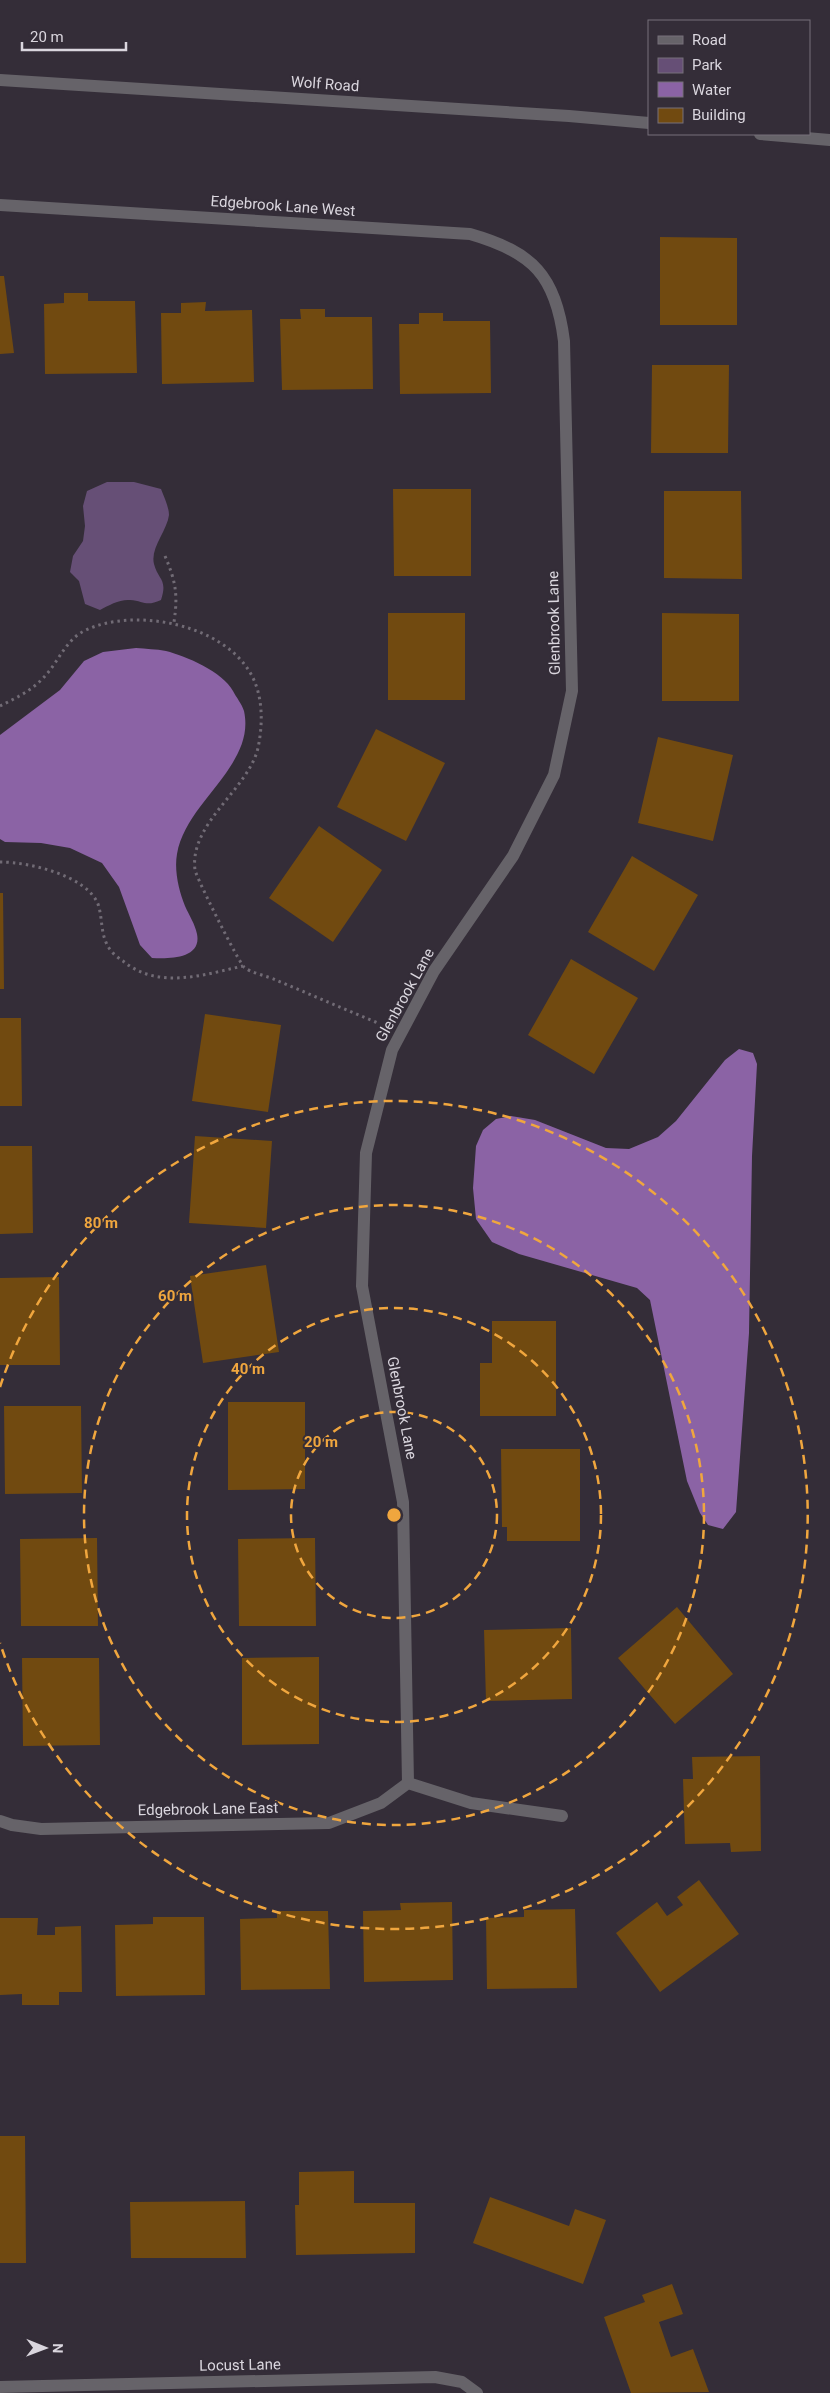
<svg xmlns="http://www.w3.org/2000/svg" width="830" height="2393" viewBox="0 0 830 2393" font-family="Roboto,sans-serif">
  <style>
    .green { fill: #664f76 }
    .water { fill: #8b63a5 }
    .building { fill: #714a10 }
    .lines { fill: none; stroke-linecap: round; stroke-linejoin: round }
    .path { stroke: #716b75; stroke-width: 3; stroke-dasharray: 2.5 4; stroke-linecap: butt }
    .minor { stroke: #666369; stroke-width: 12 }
    .tertiary { stroke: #666369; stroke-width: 12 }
    .ring { fill: none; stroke: #f0a63e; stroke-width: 2.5; stroke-dasharray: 9 6 }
    .labels { text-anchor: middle; stroke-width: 4; stroke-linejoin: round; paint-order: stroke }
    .street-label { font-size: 15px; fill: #dad6de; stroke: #342d38 }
    .centre { fill: #f0a63e; stroke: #342d38; stroke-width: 2.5 }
    .ring-label { font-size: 15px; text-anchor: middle; font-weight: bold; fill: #f0a63e; stroke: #342d38; stroke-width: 4; stroke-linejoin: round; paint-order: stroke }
  </style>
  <rect width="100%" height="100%" fill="#342d38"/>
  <path class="green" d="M 107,482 L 134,482 L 161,489 C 164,497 169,507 169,515 C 167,531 150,548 154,564 C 158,580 168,579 161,600 C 146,607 144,601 130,600 C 120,599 109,605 100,610 L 85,604 L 79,581 L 70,572 L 73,556 L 83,541 L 85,526 L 83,506 L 87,491 Z"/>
  <path class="water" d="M 136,648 C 146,649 156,649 166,651 C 186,656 223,672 233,691 C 236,697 242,704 244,711 C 256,766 186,801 177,854 C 174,871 179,891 185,906 C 189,915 195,924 197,934 C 202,959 169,959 152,958 L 140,945 L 119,887 L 102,863 L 70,848 L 41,843 L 5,842 L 0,839 L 0,735 L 60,690 L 84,661 L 103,652 Z
    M 739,1049 L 753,1053 L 757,1064 L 752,1156 L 749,1333 L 736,1512 L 723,1529 L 708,1525 L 700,1513 L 687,1481 L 650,1300 L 637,1288 L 519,1254 L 492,1242 L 476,1219 L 473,1188 L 476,1146 L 483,1130 L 496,1119 L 511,1116 L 535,1120 L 606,1148 L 629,1149 L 658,1137 L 676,1121 L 725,1060 Z"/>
  <path class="building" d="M 660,237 L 737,238 L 737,325 L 660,325 Z
    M 0,276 L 4,276 L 14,353 L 0,354 Z
    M 64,293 L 88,293 L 88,301 L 135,301 L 137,373 L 45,374 L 44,304 L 64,303 Z
    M 206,302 L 205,311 L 252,310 L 254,382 L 162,384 L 161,313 L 181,313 L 181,303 Z
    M 300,309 L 325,309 L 325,317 L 372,317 L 373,389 L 282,390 L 280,319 L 301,319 Z
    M 419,313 L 443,313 L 443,321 L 490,321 L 491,393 L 400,394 L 399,324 L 419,324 Z
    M 652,365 L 729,365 L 728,453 L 651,453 Z
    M 393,489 L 471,489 L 471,576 L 394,576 Z
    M 664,491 L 741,491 L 742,579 L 664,578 Z
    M 388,613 L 465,613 L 465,700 L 388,700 Z
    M 662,613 L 739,614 L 739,701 L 662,701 Z
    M 376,729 L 445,763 L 406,841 L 337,807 Z
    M 658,737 L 733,755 L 713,841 L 638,823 Z
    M 319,826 L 382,870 L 333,942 L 269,898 Z
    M 632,856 L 698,895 L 654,971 L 588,932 Z
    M 0,893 L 3,893 L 4,989 L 0,989 Z
    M 571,959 L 638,998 L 594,1074 L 528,1035 Z
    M 205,1014 L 281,1025 L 268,1112 L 192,1101 Z
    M 0,1018 L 21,1018 L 22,1106 L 0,1106 Z
    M 195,1136 L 272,1141 L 266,1228 L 189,1223 Z
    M 0,1146 L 32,1146 L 33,1233 L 0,1234 Z
    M 266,1265 L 279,1352 L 203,1363 L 190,1276 Z
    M 59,1277 L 60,1365 L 0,1365 L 0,1278 Z
    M 492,1321 L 556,1321 L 556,1416 L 480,1416 L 480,1363 L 492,1363 Z
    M 228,1402 L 305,1402 L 305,1489 L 228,1490 Z
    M 4,1406 L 81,1406 L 82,1493 L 5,1494 Z
    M 501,1449 L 580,1449 L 580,1541 L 507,1541 L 507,1527 L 502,1527 Z
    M 97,1538 L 98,1626 L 21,1626 L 20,1539 Z
    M 315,1538 L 316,1626 L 239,1626 L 238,1539 Z
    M 677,1607 L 733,1674 L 675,1724 L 618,1658 Z
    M 571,1628 L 572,1699 L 486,1701 L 484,1630 Z
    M 319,1657 L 319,1744 L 242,1745 L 242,1658 Z
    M 22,1658 L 99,1658 L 100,1745 L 23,1746 Z
    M 760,1756 L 761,1851 L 731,1852 L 730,1843 L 685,1844 L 683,1779 L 693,1779 L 692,1757 Z
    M 699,1880 L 739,1934 L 660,1992 L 616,1933 L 657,1902 L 667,1916 L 683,1905 L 677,1897 Z
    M 452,1902 L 453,1980 L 364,1982 L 363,1911 L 401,1910 L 400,1903 Z
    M 575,1909 L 577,1988 L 487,1989 L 486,1918 L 524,1917 L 524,1910 Z
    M 277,1911 L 328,1911 L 330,1989 L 241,1990 L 240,1919 L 277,1918 Z
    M 153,1917 L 204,1917 L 205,1995 L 116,1996 L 115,1925 L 153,1924 Z
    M 0,1918 L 38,1918 L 37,1935 L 55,1935 L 55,1927 L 81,1926 L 82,1992 L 59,1992 L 59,2005 L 22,2005 L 22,1994 L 0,1995 Z
    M 0,2136 L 25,2136 L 26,2263 L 0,2263 Z
    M 354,2171 L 354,2203 L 415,2203 L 415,2253 L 296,2255 L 295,2205 L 299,2205 L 299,2172 Z
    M 490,2197 L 569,2226 L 575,2209 L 606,2220 L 583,2284 L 473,2243 Z
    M 245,2201 L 246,2258 L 131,2258 L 130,2202 Z
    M 672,2284 L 683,2314 L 659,2322 L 671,2357 L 693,2349 L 709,2392 L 631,2393 L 604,2317 L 645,2302 L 642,2295 Z"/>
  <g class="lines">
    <path class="path" d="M 165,556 C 176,582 178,595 174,622
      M 0,706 C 16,698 33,690 45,676 C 59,661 66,639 86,630 C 135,607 225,624 252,676 C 263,697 263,724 258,748 C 248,790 189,823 195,870 C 196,877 239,963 244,967 C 251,973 267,976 276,980 C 311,995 345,1009 380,1024
      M 0,862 C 28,862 86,875 98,904 C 103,919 100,934 109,948 C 112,953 118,958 123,961 C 158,990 203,975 243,966"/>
    <path class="minor" d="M 0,205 L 470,234 C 533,252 556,276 564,341 L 572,691 L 554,775 L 513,856 L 434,971 L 392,1050 L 366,1153 L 362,1286 L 403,1502 L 408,1783
      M 408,1783 L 471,1803 L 562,1816
      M 0,1821 L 12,1825 L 41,1829 L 329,1823 L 381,1803 L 408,1783
      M 0,2387 L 435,2377 L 462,2382 L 477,2393"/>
    <path class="tertiary" d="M 0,80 L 569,116 L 649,123
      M 760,134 L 830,140"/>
  </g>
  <g class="ring">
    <circle cx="394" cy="1515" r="103"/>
    <circle cx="394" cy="1515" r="207"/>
    <circle cx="394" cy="1515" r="310"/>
    <path d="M0 1387A414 414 0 1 1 0 1643"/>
  </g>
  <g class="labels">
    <g class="street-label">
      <text transform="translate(325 84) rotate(4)" y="5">Wolf Road</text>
      <text transform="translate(283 206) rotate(4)" y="5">Edgebrook Lane West</text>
      <text transform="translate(554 623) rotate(-91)" y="5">Glenbrook Lane</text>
      <text transform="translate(405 995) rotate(-61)" y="5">Glenbrook Lane</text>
      <text transform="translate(402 1408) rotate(79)" y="5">Glenbrook Lane</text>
      <text transform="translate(208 1809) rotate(-1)" y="5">Edgebrook Lane East</text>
      <text transform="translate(240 2365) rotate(-1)" y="5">Locust Lane</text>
    </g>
  </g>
  <circle cx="394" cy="1515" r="8" class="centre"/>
  <g class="ring-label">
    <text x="101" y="1228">80 m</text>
    <text x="175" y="1301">60 m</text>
    <text x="248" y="1374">40 m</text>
    <text x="321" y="1447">20 m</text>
  </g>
  <rect x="648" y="20" width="162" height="115" fill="#342d38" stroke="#76717a"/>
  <rect x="658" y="36" width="25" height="8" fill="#666369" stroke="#76717a"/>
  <text x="692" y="45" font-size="15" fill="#dad6de">Road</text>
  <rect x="658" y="58" width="25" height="15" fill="#664f76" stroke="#76717a"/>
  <text x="692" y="70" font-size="15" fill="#dad6de">Park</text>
  <rect x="658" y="82" width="25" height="15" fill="#8b63a5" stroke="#76717a"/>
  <text x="692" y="95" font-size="15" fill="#dad6de">Water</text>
  <rect x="658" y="108" width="25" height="15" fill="#714a10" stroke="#76717a"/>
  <text x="692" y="120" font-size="15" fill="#dad6de">Building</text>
  <g transform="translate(45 2348) rotate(91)" stroke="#342d38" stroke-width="4" paint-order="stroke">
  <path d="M0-4L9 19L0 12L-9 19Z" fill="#dad6de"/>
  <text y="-8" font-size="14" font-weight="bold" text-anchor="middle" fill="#dad6de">N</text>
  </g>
  <path d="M22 42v8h104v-8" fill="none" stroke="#dad6de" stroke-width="2.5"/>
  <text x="30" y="42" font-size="15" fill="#dad6de" stroke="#342d38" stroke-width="4" paint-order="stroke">20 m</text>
</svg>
